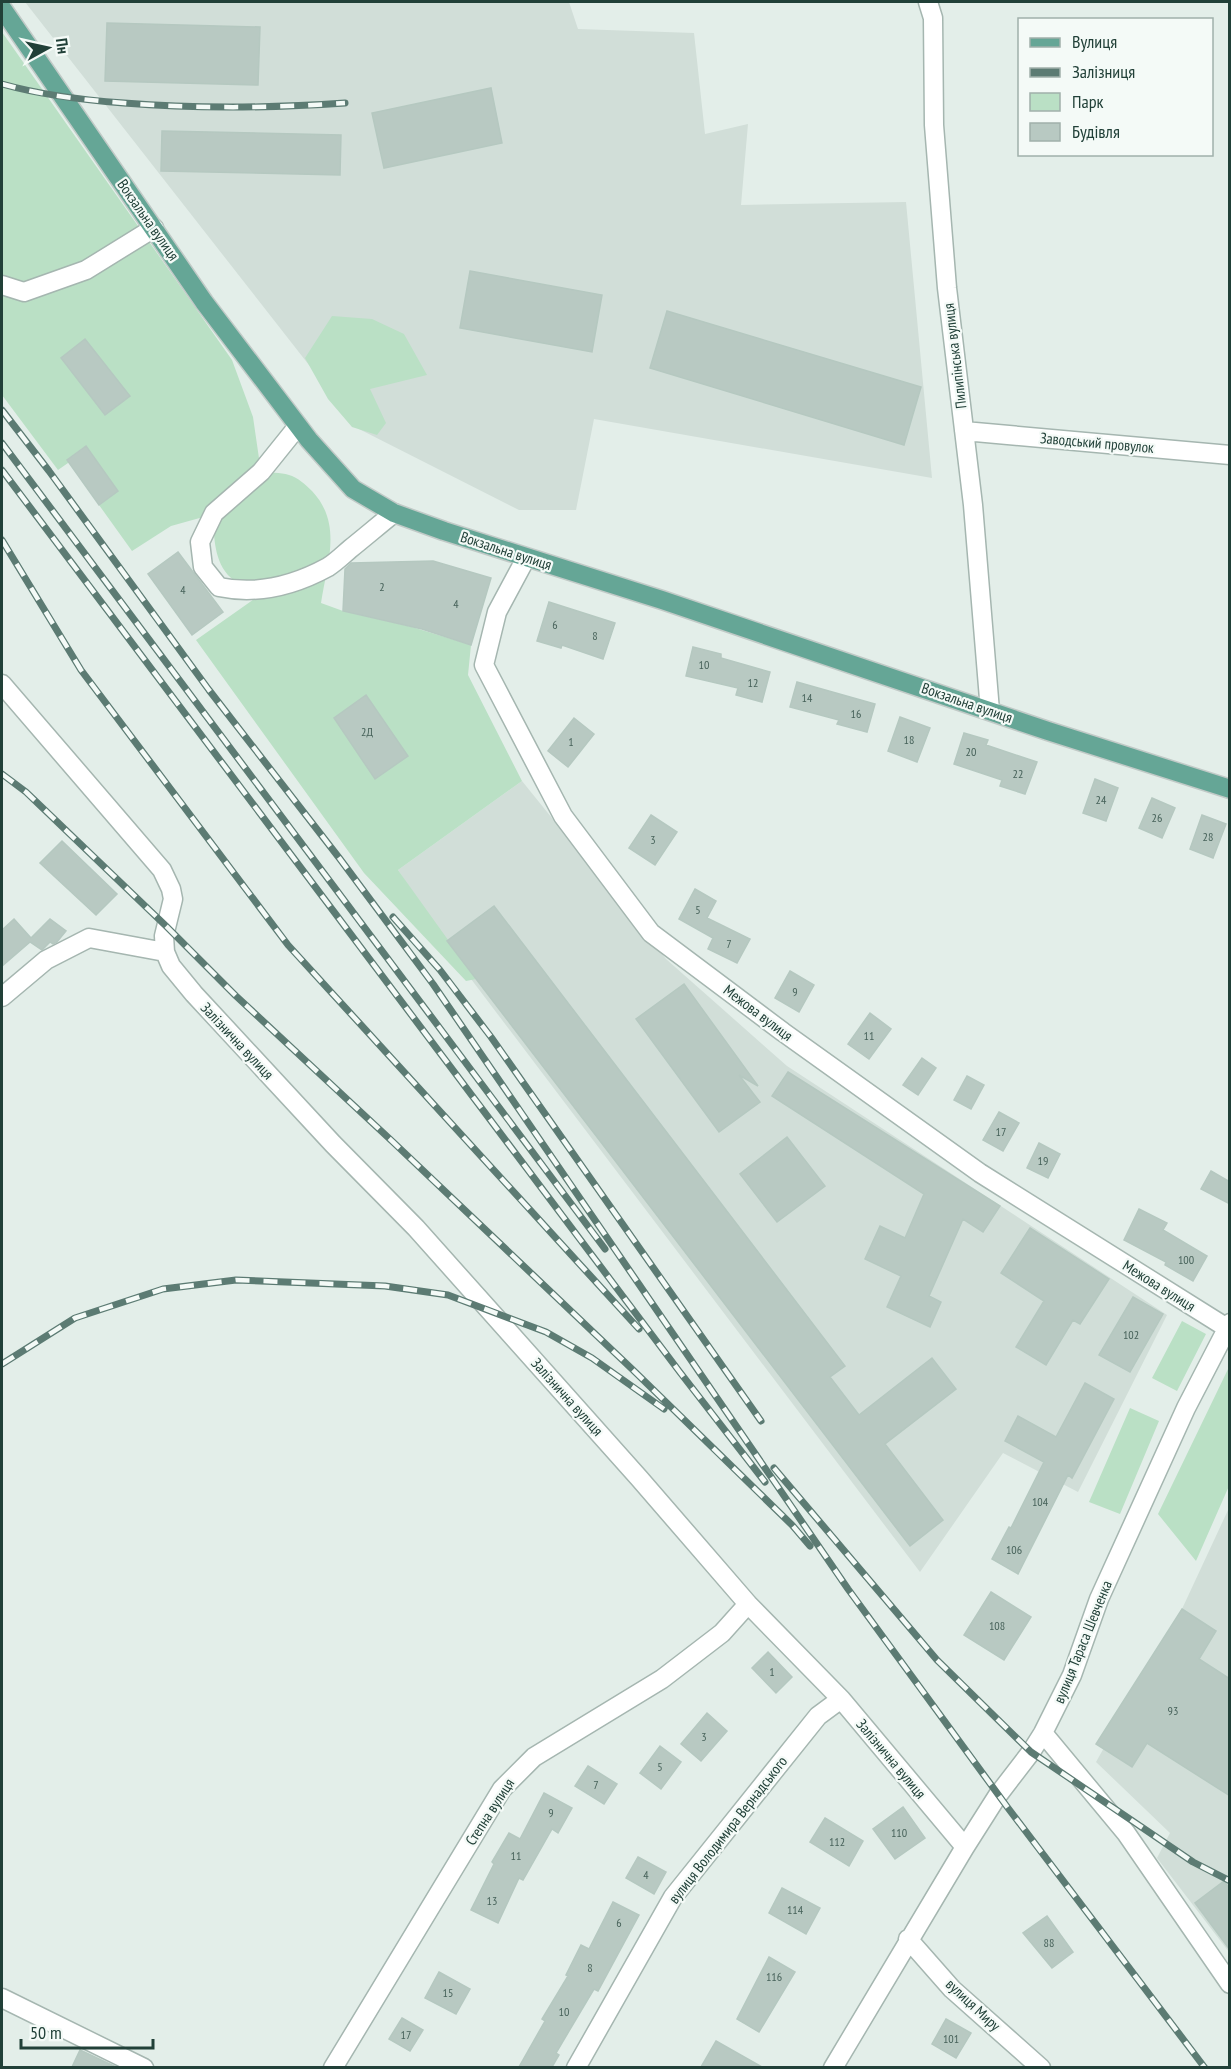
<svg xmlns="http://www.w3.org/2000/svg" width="1231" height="2069" viewBox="0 0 1231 2069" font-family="'PT Sans Narrow',sans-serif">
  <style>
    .built { fill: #d1ded8 }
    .green { fill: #bae0c5 }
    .building { fill: #b8c9c2; stroke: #b5c8c0; stroke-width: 1.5 }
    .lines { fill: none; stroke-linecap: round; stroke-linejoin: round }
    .minor-casing { stroke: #a5b6b0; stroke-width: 21 }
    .major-casing { stroke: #c1cac7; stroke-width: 21 }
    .minor { stroke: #fff; stroke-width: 18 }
    .major { stroke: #65a696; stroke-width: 18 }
    .rail-casing { stroke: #5c7b73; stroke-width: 7 }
    .rail { stroke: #f4faf7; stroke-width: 4.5; stroke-dasharray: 14; stroke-linecap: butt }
    .labels { text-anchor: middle; stroke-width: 4.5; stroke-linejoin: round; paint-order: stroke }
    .number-label { font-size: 12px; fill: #47625a }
    .street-label { font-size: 15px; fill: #214038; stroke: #f4faf7 }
  </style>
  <rect width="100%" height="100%" fill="#e3eee9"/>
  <path class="built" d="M 25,2 L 569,2 L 578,29 L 694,33 L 705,134 L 748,124 L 741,205 L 906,202 L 932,478 L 594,419 L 576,510 L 519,510 L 359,429 Z
    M 522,781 L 666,959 L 787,1066 L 1167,1315 L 1078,1492 L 1003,1453 L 920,1572 L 471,979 L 398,870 Z
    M 1229,1508 L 1229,1952 L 1157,1858 L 1170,1833 L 1096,1762 L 1182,1609 Z"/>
  <path class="green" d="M 2,32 L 232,360 L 253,417 L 261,472 C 270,473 280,472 289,475 C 297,477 306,485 312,491 C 343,524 327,563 321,603 L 343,611 L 412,627 L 471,645 L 468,675 L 522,781 L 398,870 L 476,979 L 466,981 L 364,873 L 196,640 L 270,588 C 260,586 246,586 237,582 C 214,569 213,536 214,514 L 171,526 L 132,551 L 99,505 L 118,491 L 87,448 L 84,447 L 68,459 L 68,463 L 58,470 L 2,395 Z
    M 332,316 L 372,319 L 404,334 L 427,375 L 370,389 L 386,423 L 377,435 L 352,427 L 328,399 L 305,358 Z
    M 1182,1321 L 1206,1334 L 1177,1391 L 1152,1378 Z
    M 1229,1367 L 1229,1486 L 1196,1561 L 1158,1514 Z
    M 1130,1408 L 1159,1421 L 1120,1514 L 1089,1502 Z"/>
  <path class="building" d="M 107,23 L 260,27 L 258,85 L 105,81 Z
    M 491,88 L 502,143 L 384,168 L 372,113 Z
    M 162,131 L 341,135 L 340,175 L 161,171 Z
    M 470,271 L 602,295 L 592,352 L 460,328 Z
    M 667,311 L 921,387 L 904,445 L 650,368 Z
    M 85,339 L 130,396 L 105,415 L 61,358 Z
    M 86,446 L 118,491 L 99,505 L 67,460 Z
    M 178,552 L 223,612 L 192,635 L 148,574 Z
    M 433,561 L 491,578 L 471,645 L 422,629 L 343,611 L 345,569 L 351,563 Z
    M 549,602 L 615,623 L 603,659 L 562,645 L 561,648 L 537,641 Z
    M 693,647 L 721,654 L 721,658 L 770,672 L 762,702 L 736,695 L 738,688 L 686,676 Z
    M 797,682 L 875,704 L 867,732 L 837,724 L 839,720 L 790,707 Z
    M 366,695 L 408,756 L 375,779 L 334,718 Z
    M 900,717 L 930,728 L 917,762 L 888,751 Z
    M 574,718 L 594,734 L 568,767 L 548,751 Z
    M 964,733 L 988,740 L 986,745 L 1037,762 L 1025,794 L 1000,786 L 1002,780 L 954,764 Z
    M 1095,779 L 1118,788 L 1106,821 L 1083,813 Z
    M 1152,798 L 1175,808 L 1162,838 L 1139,828 Z
    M 651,815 L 677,832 L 655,865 L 629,848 Z
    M 1202,815 L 1226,824 L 1213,858 L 1190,849 Z
    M 62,841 L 117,894 L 96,915 L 40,863 Z
    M 695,889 L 716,901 L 707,918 L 750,939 L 737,963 L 708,949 L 713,938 L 679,919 Z
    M 494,906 L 845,1366 L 830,1377 L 859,1415 L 932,1358 L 956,1389 L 885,1444 L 943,1520 L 910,1546 L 447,941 Z
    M 14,919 L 31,938 L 50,919 L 66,931 L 57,942 L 53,944 L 50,942 L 42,950 L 30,942 L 2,966 L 2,930 Z
    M 790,971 L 814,985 L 799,1012 L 775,998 Z
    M 684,984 L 758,1086 L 739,1075 L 760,1102 L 719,1132 L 636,1019 Z
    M 870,1013 L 891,1029 L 869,1059 L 848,1044 Z
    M 922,1058 L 936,1068 L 918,1095 L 903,1085 Z
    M 788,1072 L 1000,1206 L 983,1232 L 963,1219 L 929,1296 L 941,1302 L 930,1327 L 887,1307 L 901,1276 L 865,1259 L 880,1226 L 905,1238 L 924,1194 L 772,1096 Z
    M 967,1076 L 984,1085 L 971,1109 L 954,1100 Z
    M 999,1112 L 1019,1123 L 1003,1151 L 983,1140 Z
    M 787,1137 L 825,1186 L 777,1222 L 740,1174 Z
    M 1039,1143 L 1060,1154 L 1048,1178 L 1027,1168 Z
    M 1211,1171 L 1230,1182 L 1230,1204 L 1201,1189 Z
    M 1139,1209 L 1167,1223 L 1163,1230 L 1207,1256 L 1193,1281 L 1165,1265 L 1166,1262 L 1124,1240 Z
    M 1030,1228 L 1109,1279 L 1080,1324 L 1073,1320 L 1046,1365 L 1016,1347 L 1044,1301 L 1001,1273 Z
    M 1133,1297 L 1163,1314 L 1130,1372 L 1099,1355 Z
    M 1085,1383 L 1114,1399 L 1072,1478 L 1068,1475 L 1018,1574 L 992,1559 L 1009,1527 L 1011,1528 L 1044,1462 L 1005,1441 L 1018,1416 L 1056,1437 Z
    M 991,1592 L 1031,1617 L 1004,1660 L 964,1635 Z
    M 1182,1609 L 1216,1631 L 1199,1659 L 1230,1679 L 1230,1796 L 1147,1743 L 1132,1767 L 1096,1744 Z
    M 768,1652 L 792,1677 L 776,1693 L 752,1668 Z
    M 707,1713 L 727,1731 L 701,1761 L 681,1744 Z
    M 660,1746 L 681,1762 L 661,1789 L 640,1773 Z
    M 588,1766 L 617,1784 L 604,1804 L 575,1786 Z
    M 544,1793 L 572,1808 L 558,1833 L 552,1829 L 523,1880 L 519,1878 L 498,1923 L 471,1910 L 494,1864 L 492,1862 L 509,1833 L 520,1839 Z
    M 903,1807 L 925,1838 L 895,1859 L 873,1829 Z
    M 825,1818 L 863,1841 L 849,1866 L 810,1842 Z
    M 638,1857 L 666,1872 L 654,1894 L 626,1878 Z
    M 1224,1881 L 1230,1889 L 1230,1950 L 1195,1903 Z
    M 782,1888 L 820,1908 L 806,1934 L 769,1913 Z
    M 613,1902 L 639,1915 L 598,1991 L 594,1989 L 556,2053 L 559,2055 L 552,2067 L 519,2067 L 545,2021 L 542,2019 L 568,1976 L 566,1975 L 581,1945 L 589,1949 Z
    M 1047,1916 L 1073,1952 L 1052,1968 L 1023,1933 Z
    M 769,1957 L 795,1972 L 759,2032 L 737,2019 Z
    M 439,1972 L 470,1989 L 456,2014 L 425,1998 Z
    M 402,2018 L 423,2030 L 410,2051 L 389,2039 Z
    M 946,2019 L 971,2033 L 956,2058 L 932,2044 Z
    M 716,2041 L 762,2067 L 701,2067 Z
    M 80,2050 L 116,2067 L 72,2067 Z"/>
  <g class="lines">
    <defs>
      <path id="minor" d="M 928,2 L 933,18 L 934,125 L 947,288 L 973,505 L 990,711
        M 2,285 L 24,292 L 86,270 L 154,228
        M 298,426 L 261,472 L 214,513 L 200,542 L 203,567 L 219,587 C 257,595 295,585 328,567 C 336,562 343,555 350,549 C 365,537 379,525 394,513
        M 964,431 L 1230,455
        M 526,558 L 497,612 L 484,665 L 563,816 L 651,933 L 783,1032 L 980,1173 L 1227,1328
        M 2,684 L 162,870 L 171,889 L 173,899 L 164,936 L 165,952 L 171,966 L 194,994 L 333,1144 L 416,1228 L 639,1478 L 748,1604 L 841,1699 L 965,1847
        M 2,997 L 46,960 L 89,938 L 165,952
        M 1043,1733 L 1126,1833 L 1230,1984
        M 908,1939 L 952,1989 L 1041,2068
        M 2,1998 L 144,2068
        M 333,2068 L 502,1789 L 534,1757 L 662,1679 L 722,1633 L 748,1604
        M 576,2068 L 673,1897 L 818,1716 L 841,1699
        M 833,2068 L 965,1847 L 998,1795 L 1031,1752 L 1043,1733 L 1072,1675 L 1099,1599 L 1186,1408 L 1230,1323"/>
      <path id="major" d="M 2,8 L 204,302 L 309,440 L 353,489 L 394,513 L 444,531 L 662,600 L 1048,731 L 1230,789"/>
    </defs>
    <use href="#minor" class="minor-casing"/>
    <use href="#major" class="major-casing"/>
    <use href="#minor" class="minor"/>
    <use href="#major" class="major"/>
    <defs>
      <path id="rail" d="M 2,84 C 41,95 83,100 124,103 C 198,109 271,108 345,103
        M 2,410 L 49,471 L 209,690 L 340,859 L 433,984 L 848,1589 L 1008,1808 L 1205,2068
        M 2,443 L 605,1249
        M 2,470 L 679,1371 L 765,1482
        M 2,540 L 81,670 L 288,945 L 639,1329
        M 2,774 L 26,792 L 166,926 L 236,996 L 393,1142 L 632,1369 L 792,1525 L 810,1546
        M 393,917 L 440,970 L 491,1037 L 761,1421
        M 2,1364 L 75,1318 L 163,1289 L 236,1280 L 385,1286 L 448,1295 L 546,1332 L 592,1358 L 664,1409
        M 774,1468 L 937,1660 L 1031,1752 L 1193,1862 L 1230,1881"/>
    </defs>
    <use href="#rail" class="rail-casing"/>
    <use href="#rail" class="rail"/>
  </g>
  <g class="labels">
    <g class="number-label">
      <text x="382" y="591">2</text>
      <text x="183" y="594">4</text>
      <text x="456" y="608">4</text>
      <text x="555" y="629">6</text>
      <text x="595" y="640">8</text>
      <text x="704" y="669">10</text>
      <text x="753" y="687">12</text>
      <text x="807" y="702">14</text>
      <text x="856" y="718">16</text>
      <text x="367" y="736">2Д</text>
      <text x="909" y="744">18</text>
      <text x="571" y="746">1</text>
      <text x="971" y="756">20</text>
      <text x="1018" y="778">22</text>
      <text x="1101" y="804">24</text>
      <text x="1157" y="822">26</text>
      <text x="1208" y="841">28</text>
      <text x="653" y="844">3</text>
      <text x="698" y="914">5</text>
      <text x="729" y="948">7</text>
      <text x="795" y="996">9</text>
      <text x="869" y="1040">11</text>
      <text x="1001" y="1136">17</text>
      <text x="1043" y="1165">19</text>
      <text x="1186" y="1264">100</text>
      <text x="1131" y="1339">102</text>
      <text x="1040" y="1506">104</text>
      <text x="1014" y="1554">106</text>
      <text x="997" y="1630">108</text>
      <text x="772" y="1676">1</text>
      <text x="1173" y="1715">93</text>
      <text x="704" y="1741">3</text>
      <text x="660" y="1771">5</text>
      <text x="596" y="1789">7</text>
      <text x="551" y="1817">9</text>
      <text x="899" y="1837">110</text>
      <text x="837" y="1846">112</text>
      <text x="516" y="1860">11</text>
      <text x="646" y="1879">4</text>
      <text x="492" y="1905">13</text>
      <text x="795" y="1914">114</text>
      <text x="619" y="1927">6</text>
      <text x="1049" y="1947">88</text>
      <text x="590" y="1972">8</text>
      <text x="774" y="1981">116</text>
      <text x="448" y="1997">15</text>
      <text x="564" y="2016">10</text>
      <text x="406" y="2039">17</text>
      <text x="951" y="2043">101</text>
    </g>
    <g class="street-label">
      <text transform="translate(148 220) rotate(55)" y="5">Вокзальна вулиця</text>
      <text transform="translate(955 356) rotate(-97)" y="5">Пилипінська вулиця</text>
      <text transform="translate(1097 443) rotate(5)" y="5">Заводський провулок</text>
      <text transform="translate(506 551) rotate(18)" y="5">Вокзальна вулиця</text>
      <text transform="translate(967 703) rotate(19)" y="5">Вокзальна вулиця</text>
      <text transform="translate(758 1013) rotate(37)" y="5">Межова вулиця</text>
      <text transform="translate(237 1041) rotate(47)" y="5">Залізнична вулиця</text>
      <text transform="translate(1159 1286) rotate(32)" y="5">Межова вулиця</text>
      <text transform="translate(567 1397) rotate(48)" y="5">Залізнична вулиця</text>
      <text transform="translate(1083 1642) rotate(-68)" y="5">вулиця Тараса Шевченка</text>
      <text transform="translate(891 1759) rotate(50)" y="5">Залізнична вулиця</text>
      <text transform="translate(490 1812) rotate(-57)" y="5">Степна вулиця</text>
      <text transform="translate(728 1830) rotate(-52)" y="5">вулиця Володимира Вернадського</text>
      <text transform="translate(973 2005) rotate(43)" y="5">вулиця Миру</text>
    </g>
  </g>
  <rect width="1231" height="2069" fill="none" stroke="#214038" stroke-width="6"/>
  <rect x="1018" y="18" width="195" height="138" fill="#f4faf7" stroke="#a0b0ab" stroke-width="1.5"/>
  <rect x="1030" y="38" width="30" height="9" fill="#65a696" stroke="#a0b0ab" stroke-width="1.5"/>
  <text x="1072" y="48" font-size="18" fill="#214038">Вулиця</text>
  <rect x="1030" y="68" width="30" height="9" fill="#5c7b73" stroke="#a0b0ab" stroke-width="1.5"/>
  <text x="1072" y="78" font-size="18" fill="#214038">Залізниця</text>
  <rect x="1030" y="93" width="30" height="18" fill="#bae0c5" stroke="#a0b0ab" stroke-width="1.5"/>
  <text x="1072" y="108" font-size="18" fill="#214038">Парк</text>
  <rect x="1030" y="123" width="30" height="18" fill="#b8c9c2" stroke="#a0b0ab" stroke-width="1.5"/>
  <text x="1072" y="138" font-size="18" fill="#214038">Будівля</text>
  <g transform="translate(48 48) rotate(82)" stroke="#f4faf7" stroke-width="4.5" paint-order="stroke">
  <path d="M0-4.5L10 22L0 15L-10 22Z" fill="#214038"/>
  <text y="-9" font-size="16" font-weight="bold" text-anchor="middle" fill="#214038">Пн</text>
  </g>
  <path d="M21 2039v9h132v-9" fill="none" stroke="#214038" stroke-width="3"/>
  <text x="30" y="2039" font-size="18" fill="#214038" stroke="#f4faf7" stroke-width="4.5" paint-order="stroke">50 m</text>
</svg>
